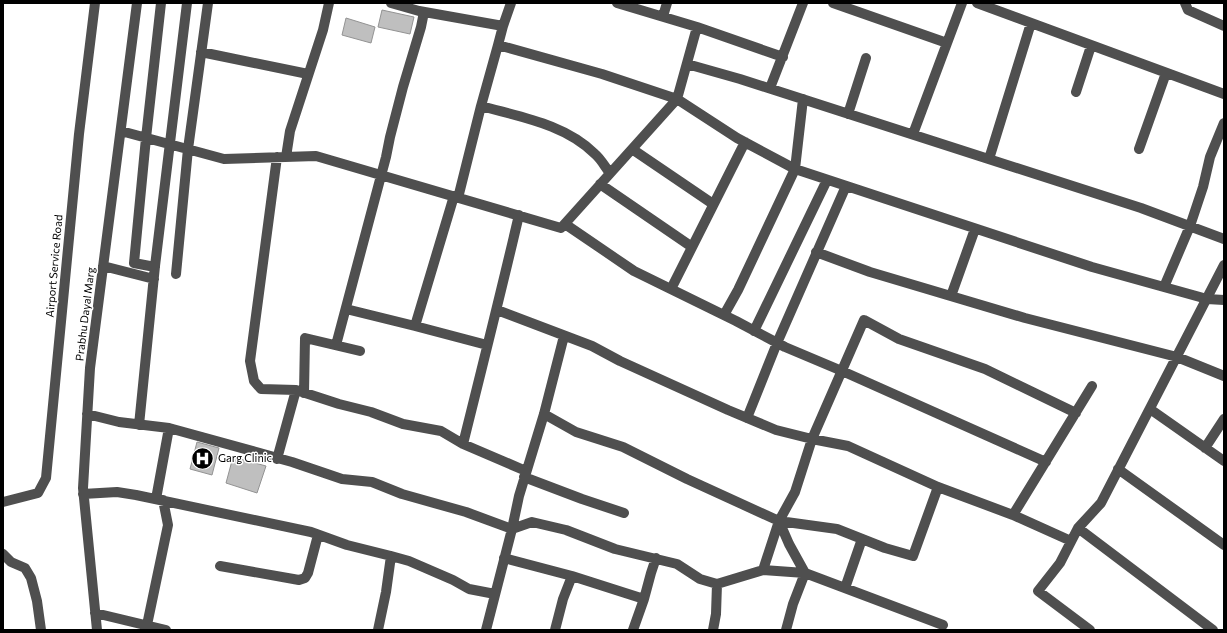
<svg xmlns="http://www.w3.org/2000/svg" width="1227" height="633" viewBox="0 0 1227 633" font-family="Commissioner,sans-serif">
  <style>
    .building { fill: #bfbfbf; stroke: #939393 }
    .lines { fill: none; stroke-linecap: round; stroke-linejoin: round }
    .minor { stroke: #4f4f4f; stroke-width: 10 }
    .labels { text-anchor: middle; stroke-width: 3; stroke-linejoin: round; paint-order: stroke }
    .street-label { font-size: 11px; fill: #000; stroke: #fff }
    .poi-label { font-size: 11px; fill: #000; stroke: #fff; text-anchor: start }
  </style>
  <rect width="100%" height="100%" fill="#fff"/>
  <path class="building" d="M 382,10 L 414,17 L 410,34 L 378,27 Z
    M 346,18 L 375,27 L 371,43 L 342,35 Z
    M 197,442 L 219,448 L 212,475 L 190,469 Z
    M 233,457 L 266,466 L 257,493 L 226,483 Z"/>
  <g class="lines">
    <path class="minor" d="M 391,3 L 419,11 L 503,26
      M 511,3 L 503,26 L 498,45 L 602,74 L 677,99 L 737,138 L 795,169 L 1092,267 L 1207,299 L 1224,300
      M 617,3 L 697,27 L 783,57
      M 833,3 L 947,43
      M 977,3 L 1224,94
      M 1185,3 L 1188,10 L 1224,26
      M 663,16 L 667,3
      M 201,52 L 308,74
      M 687,64 L 740,79 L 1141,208 L 1224,239
      M 770,88 L 803,3
      M 1076,92 L 1091,46
      M 481,106 C 520,117 565,124 595,154 C 601,159 605,167 610,173
      M 848,114 L 866,58
      M 121,131 L 224,159 L 316,156 L 561,228 L 677,99 L 697,27
      M 913,134 L 962,3
      M 632,149 L 713,204
      M 1139,149 L 1166,73
      M 277,157 L 250,361 L 254,381 L 261,389 L 296,390 L 339,404 L 371,412 L 403,424 L 441,431 L 463,444
      M 286,157 L 290,131 L 323,30 L 329,3
      M 989,159 L 1031,23
      M 600,184 L 692,247
      M 458,198 L 481,106 L 498,45
      M 519,215 C 501,292 482,368 463,444 L 526,471
      M 565,224 L 634,271 L 736,321 L 785,347 L 842,371 L 1046,462
      M 816,252 L 870,272 L 1025,318 L 1177,357 L 1224,376
      M 103,266 L 154,279
      M 155,267 L 134,263 L 146,138 L 161,3
      M 176,274 L 188,149 L 208,3
      M 1164,287 L 1190,226 L 1203,187 L 1210,157 L 1224,123
      M 671,289 L 745,142
      M 951,296 L 975,229
      M 346,309 L 415,326 L 454,196
      M 497,310 L 592,346 L 620,361 L 728,410 L 776,430 L 812,439 L 795,492 L 779,521 L 687,479 L 623,447 L 576,432 L 544,414
      M 724,315 L 738,290 L 795,169 L 803,99
      M 415,326 L 487,345
      M 754,331 L 827,180
      M 336,345 L 386,157 L 390,137 L 403,87 L 421,27 L 424,12
      M 304,393 L 305,338 L 360,351
      M 1150,409 L 1224,461
      M 87,414 L 119,422 L 169,428 L 292,462 L 342,479 L 372,482 L 402,494 L 466,512 L 512,529 L 486,630
      M 747,418 L 777,343 L 846,186
      M 139,425 L 155,266 L 187,3
      M 1205,448 L 1224,419
      M 277,459 L 296,390
      M 1118,469 L 1224,545
      M 524,477 L 582,499 L 624,513
      M 83,494 L 117,492 L 136,495 L 311,532 L 347,545 L 391,556
      M 156,499 L 169,428
      M 3,502 L 38,493 L 46,478 L 79,134 L 95,3
      M 1013,515 L 1092,386
      M 779,521 L 837,529 L 885,548 L 913,556 L 938,487
      M 779,521 L 789,544 L 805,573
      M 1078,528 L 1213,630
      M 512,529 L 532,522 L 566,530 L 615,549 L 677,564 L 700,579 L 717,584 L 763,570 L 779,521
      M 512,529 L 519,496 L 544,414 L 564,336
      M 1071,541 L 1013,515 L 938,487 L 848,446 L 812,439 L 864,320 L 899,339 L 985,369 L 1076,413
      M 3,554 L 11,562 L 25,568 L 31,578 L 37,601 L 41,630
      M 504,558 L 572,576
      M 220,566 L 299,580 L 305,578 L 308,573 L 318,535
      M 763,570 L 805,573 L 943,625
      M 845,588 L 862,539
      M 95,613 L 166,630
      M 147,625 L 168,525 L 163,500
      M 97,630 L 83,488 L 90,368 L 137,3
      M 378,630 L 386,592 L 391,556 L 409,561 L 453,580 L 469,589 L 495,594
      M 555,630 L 563,599 L 572,576 L 644,599 L 651,573 L 656,558
      M 633,630 L 644,599
      M 713,630 L 716,614 L 717,584
      M 786,630 L 793,604 L 805,573
      M 1090,630 L 1038,591 L 1060,563 L 1078,528 L 1101,503 L 1224,265"/>
  </g>
  <defs>
    <symbol id="hospital-disc" viewBox="-11 -11 22 22"><circle r="9.5" fill="#000" stroke="#fff"/><path d="M-5-5h3v3.5h4V-5h3V5h-3V1.5h-4V5h-3Z" fill="#fff"/></symbol>
  </defs>
  <g fill-rule="evenodd">
    <use href="#hospital-disc" x="190" y="446" width="25" height="25"/>
  </g>
  <g class="labels">
    <g class="street-label">
      <text transform="translate(54 266) rotate(-85)" y="4">Airport Service Road</text>
      <text transform="translate(85 314) rotate(-83)" y="4">Prabhu Dayal Marg</text>
    </g>
    <g class="poi-label">
      <text x="218" y="462">Garg Clinic</text>
    </g>
  </g>
  <rect width="1227" height="633" fill="none" stroke="#000000" stroke-width="8"/>
</svg>
